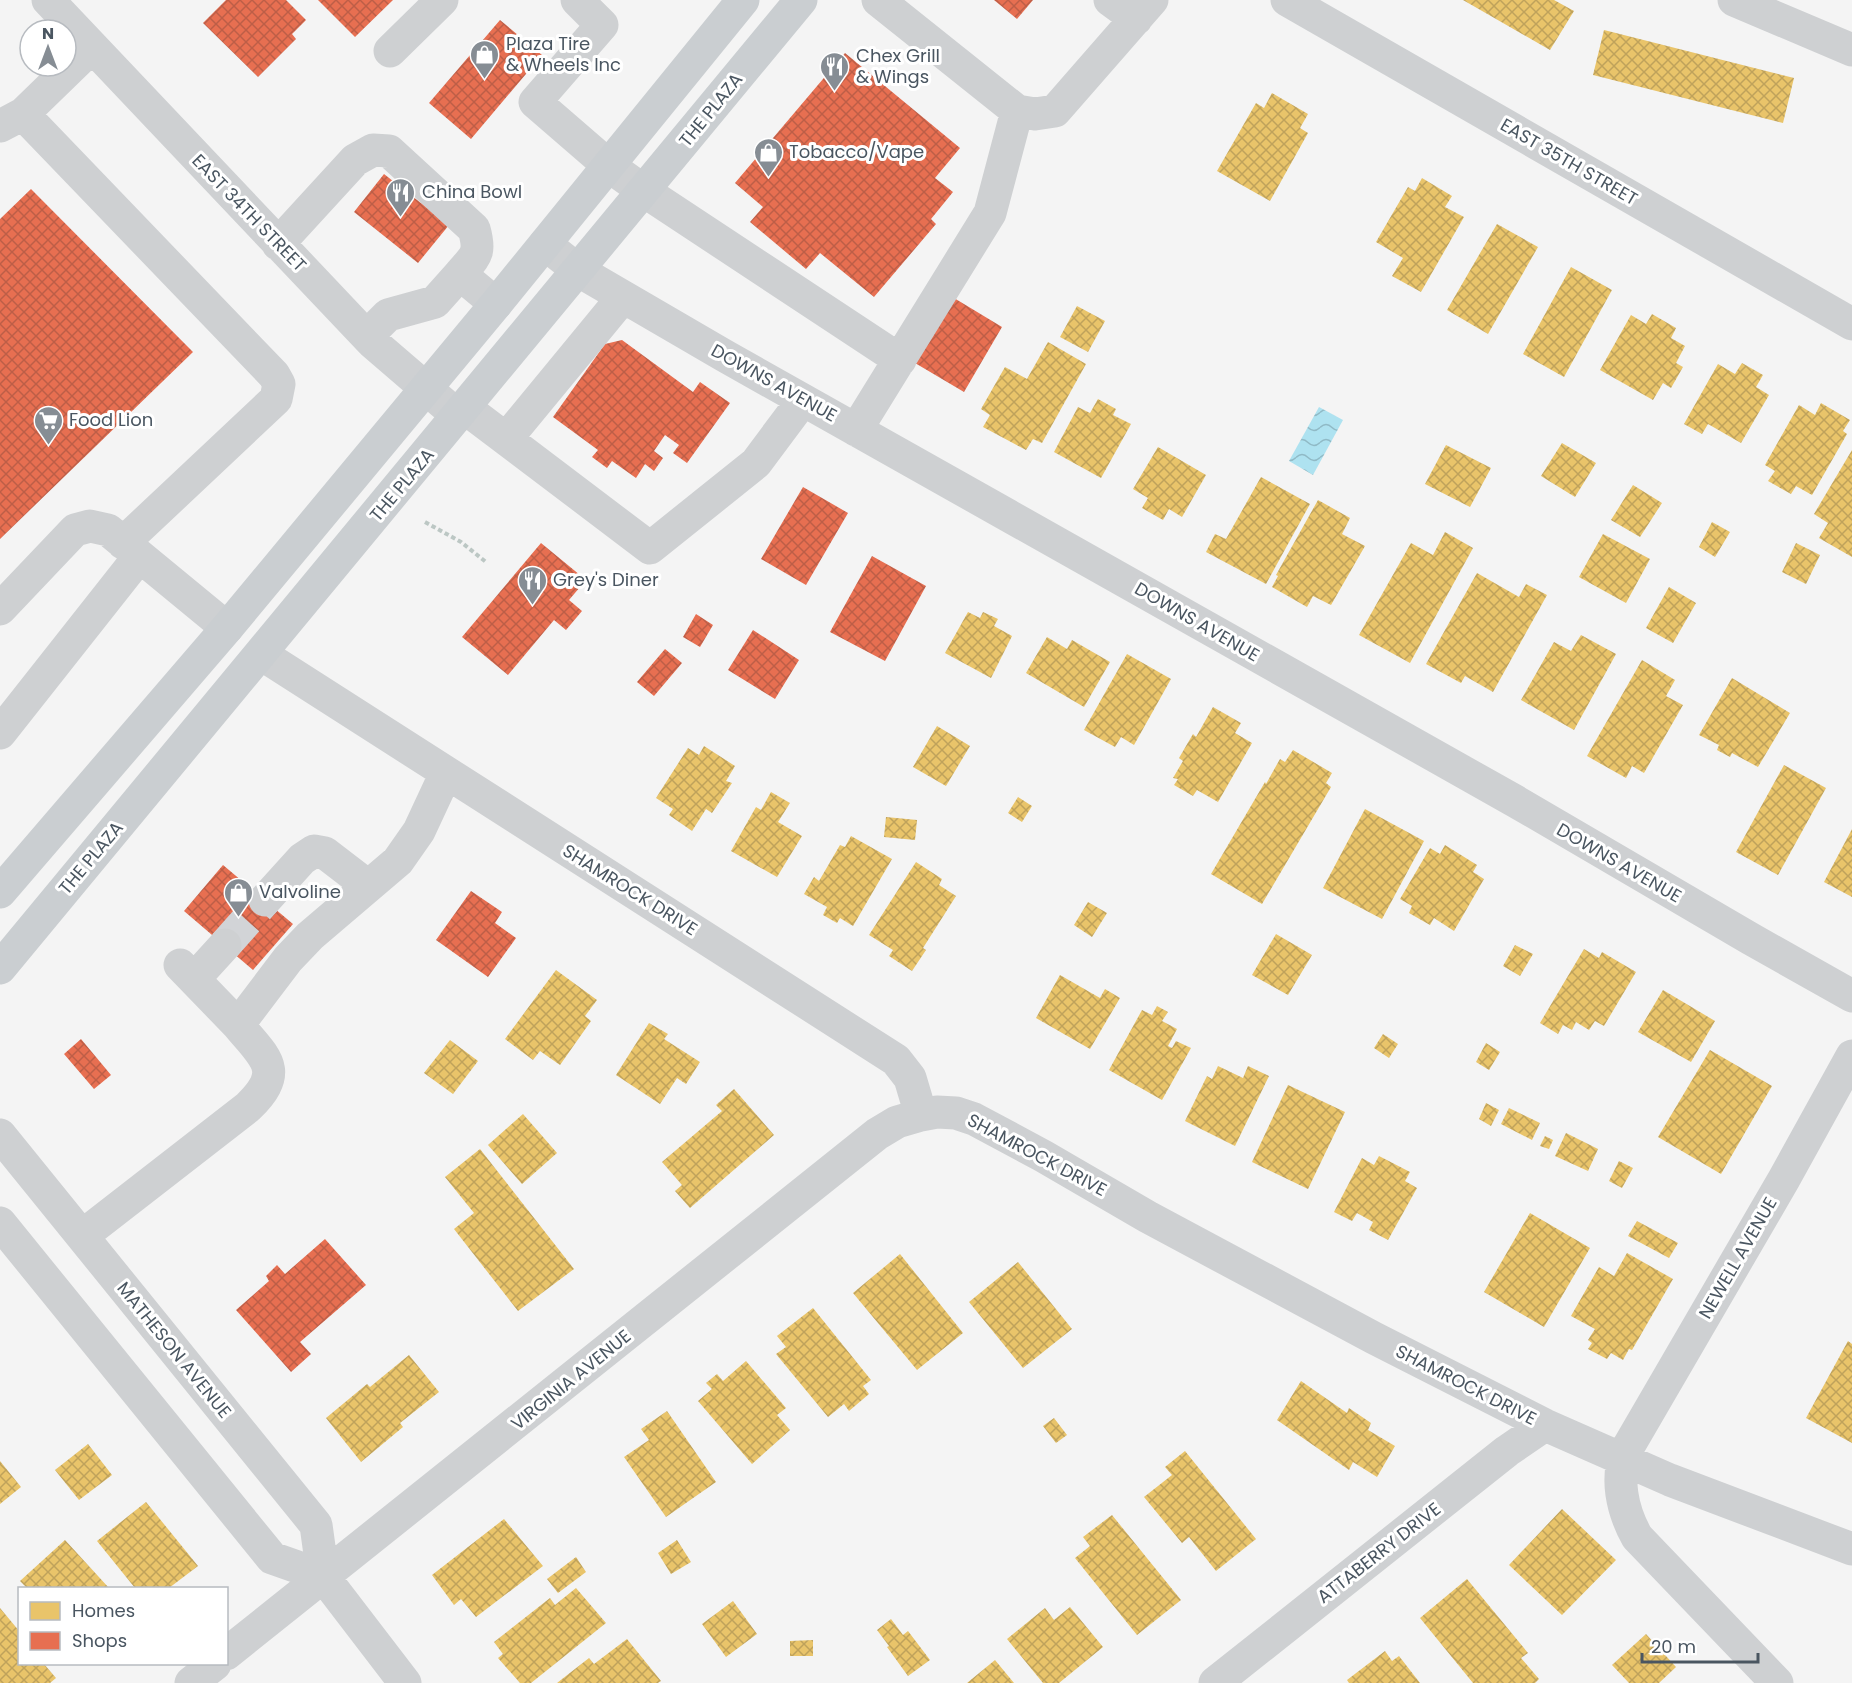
<svg xmlns="http://www.w3.org/2000/svg" width="1852" height="1683" viewBox="0 0 1852 1683" font-family="Poppins,sans-serif">
  <style>
    .water { fill: url(#water-waves) }
    .homes { fill: url(#homes-cross-hatch) }
    .shops { fill: url(#shops-cross-hatch) }
    .lines { fill: none; stroke-linecap: round; stroke-linejoin: round }
    .minor-tunnel { stroke: #d2d4d7; stroke-width: 33; stroke-dasharray: 33 16; stroke-linecap: butt }
    .path { stroke: #bcc7c4; stroke-width: 4; stroke-dasharray: 4.5 3; stroke-linecap: butt }
    .minor { stroke: #ced0d2; stroke-width: 33 }
    .major { stroke: #caced1; stroke-width: 33 }
    .labels { text-anchor: middle; stroke-width: 6; stroke-linejoin: round; paint-order: stroke }
    .poi-label { font-size: 18px; fill: #4a5661; stroke: #fff; text-anchor: start }
    .street-label { font-size: 18px; fill: #4a5661; stroke: #fff }
  </style>
  <defs>
    <pattern id="water-waves" width="16" height="10" patternUnits="userSpaceOnUse" patternTransform="scale(1.5)"><rect width="16" height="10" fill="#aee2f0"/><path d="M0 5q4-4 8 0t8 0" fill="none" stroke="#90bac6"/></pattern>
    <pattern id="homes-cross-hatch" width="8" height="8" patternUnits="userSpaceOnUse" patternTransform="scale(1.5)"><rect width="8" height="8" fill="#e9c46a"/><path d="M0 0l8 8M0 8l8-8" fill="none" stroke="#bfa25b"/></pattern>
    <pattern id="shops-cross-hatch" width="8" height="8" patternUnits="userSpaceOnUse" patternTransform="scale(1.5)"><rect width="8" height="8" fill="#e76f51"/><path d="M0 0l8 8M0 8l8-8" fill="none" stroke="#bd5e47"/></pattern>
  </defs>
  <rect width="100%" height="100%" fill="#f4f4f4"/>
  <path class="water" d="M 1319,407 L 1343,420 L 1313,475 L 1289,461 Z"/>
  <path class="homes" d="M 1463,0 L 1554,0 L 1574,11 L 1550,50 Z
    M 1604,30 L 1794,78 L 1783,123 L 1593,75 Z
    M 1272,93 L 1308,114 L 1300,128 L 1308,133 L 1270,201 L 1217,171 L 1256,103 L 1264,108 Z
    M 1422,178 L 1452,196 L 1445,207 L 1464,217 L 1421,292 L 1392,276 L 1403,258 L 1376,242 L 1408,187 L 1415,191 Z
    M 1497,224 L 1538,247 L 1488,334 L 1447,310 Z
    M 1571,267 L 1612,290 L 1564,377 L 1523,354 Z
    M 1077,306 L 1105,321 L 1088,352 L 1060,337 Z
    M 1652,314 L 1676,328 L 1671,338 L 1685,346 L 1676,363 L 1683,367 L 1671,388 L 1663,383 L 1653,400 L 1600,370 L 1631,315 L 1646,324 Z
    M 1048,342 L 1086,364 L 1042,443 L 1033,439 L 1026,450 L 983,427 L 990,415 L 981,409 L 1005,367 L 1027,379 Z
    M 1742,363 L 1763,375 L 1756,387 L 1769,395 L 1741,443 L 1708,424 L 1702,434 L 1684,424 L 1718,364 L 1735,374 Z
    M 1098,399 L 1116,409 L 1113,415 L 1131,424 L 1101,478 L 1054,452 L 1078,407 L 1090,413 Z
    M 1821,403 L 1850,420 L 1843,431 L 1847,434 L 1812,495 L 1796,486 L 1791,494 L 1768,481 L 1775,471 L 1765,465 L 1799,405 L 1815,415 Z
    M 1562,443 L 1596,463 L 1575,497 L 1541,476 Z
    M 1446,445 L 1491,468 L 1470,507 L 1425,484 Z
    M 1158,447 L 1206,475 L 1182,517 L 1169,509 L 1163,520 L 1142,508 L 1148,498 L 1133,489 Z
    M 1852,450 L 1852,557 L 1819,538 L 1828,523 L 1814,514 Z
    M 1261,477 L 1310,504 L 1266,584 L 1206,552 L 1215,534 L 1226,539 Z
    M 1633,485 L 1662,503 L 1640,537 L 1611,520 Z
    M 1318,500 L 1350,518 L 1342,534 L 1365,546 L 1331,605 L 1313,596 L 1307,607 L 1272,587 L 1278,576 L 1276,575 Z
    M 1712,522 L 1730,532 L 1715,557 L 1699,547 Z
    M 1445,532 L 1473,548 L 1410,663 L 1359,635 L 1411,543 L 1433,555 Z
    M 1603,534 L 1650,559 L 1626,603 L 1579,577 Z
    M 1796,543 L 1820,555 L 1806,584 L 1782,572 Z
    M 1477,573 L 1519,597 L 1526,584 L 1547,595 L 1493,692 L 1465,676 L 1461,683 L 1426,664 Z
    M 1669,587 L 1696,603 L 1673,643 L 1646,628 Z
    M 968,612 L 980,618 L 983,612 L 998,619 L 994,626 L 1012,636 L 991,678 L 945,653 Z
    M 1581,635 L 1616,654 L 1574,730 L 1521,700 L 1554,642 L 1571,651 Z
    M 1047,637 L 1067,649 L 1072,640 L 1110,662 L 1084,707 L 1026,673 Z
    M 1127,654 L 1171,679 L 1134,745 L 1121,737 L 1115,747 L 1084,730 Z
    M 1642,660 L 1675,680 L 1666,696 L 1683,705 L 1644,773 L 1632,766 L 1626,778 L 1587,756 Z
    M 1732,678 L 1790,713 L 1758,767 L 1732,753 L 1730,757 L 1717,750 L 1719,745 L 1699,735 Z
    M 1213,707 L 1241,723 L 1235,733 L 1252,743 L 1218,802 L 1197,790 L 1193,796 L 1174,785 L 1178,779 L 1173,778 L 1183,761 L 1179,758 L 1193,734 L 1196,737 Z
    M 937,726 L 970,746 L 946,786 L 913,767 Z
    M 704,746 L 735,766 L 726,781 L 732,783 L 712,813 L 706,809 L 692,831 L 669,815 L 673,809 L 656,798 L 688,748 L 699,755 Z
    M 1293,750 L 1332,773 L 1326,783 L 1331,787 L 1262,904 L 1211,874 L 1265,782 L 1266,784 L 1280,759 L 1285,762 Z
    M 1784,765 L 1826,788 L 1778,875 L 1736,852 Z
    M 771,792 L 790,803 L 778,822 L 802,836 L 777,877 L 731,851 L 756,807 L 761,810 Z
    M 1018,797 L 1032,806 L 1022,822 L 1008,813 Z
    M 1365,809 L 1424,841 L 1382,919 L 1323,888 Z
    M 886,817 L 917,820 L 915,840 L 884,837 Z
    M 1852,829 L 1852,897 L 1824,882 Z
    M 851,836 L 892,859 L 853,926 L 840,918 L 837,923 L 823,915 L 827,907 L 804,894 L 814,877 L 819,881 L 840,845 L 845,847 Z
    M 1445,845 L 1477,865 L 1473,872 L 1484,879 L 1454,931 L 1434,918 L 1430,925 L 1409,913 L 1412,906 L 1400,899 L 1430,848 L 1440,854 Z
    M 916,862 L 942,879 L 939,885 L 956,896 L 923,948 L 926,950 L 912,971 L 889,956 L 893,950 L 869,935 Z
    M 1088,902 L 1107,913 L 1092,937 L 1074,925 Z
    M 1276,934 L 1312,955 L 1288,995 L 1252,975 Z
    M 1515,945 L 1533,954 L 1520,976 L 1503,966 Z
    M 1584,949 L 1599,958 L 1602,952 L 1636,972 L 1604,1026 L 1595,1021 L 1589,1030 L 1576,1022 L 1572,1030 L 1563,1025 L 1558,1034 L 1540,1023 Z
    M 556,970 L 597,1000 L 585,1016 L 591,1021 L 560,1065 L 540,1051 L 533,1060 L 505,1039 Z
    M 1060,975 L 1100,998 L 1105,989 L 1120,998 L 1090,1049 L 1036,1018 Z
    M 1663,990 L 1715,1021 L 1691,1062 L 1638,1032 Z
    M 1157,1006 L 1168,1012 L 1162,1021 L 1177,1029 L 1168,1046 L 1172,1048 L 1176,1041 L 1191,1048 L 1162,1100 L 1109,1070 L 1142,1010 L 1152,1015 Z
    M 649,1023 L 668,1034 L 664,1039 L 700,1062 L 686,1084 L 677,1078 L 660,1104 L 616,1075 Z
    M 1383,1034 L 1398,1044 L 1389,1058 L 1374,1048 Z
    M 450,1040 L 478,1061 L 453,1094 L 424,1073 Z
    M 1486,1043 L 1500,1052 L 1489,1070 L 1476,1062 Z
    M 1710,1050 L 1772,1086 L 1721,1174 L 1658,1137 Z
    M 1218,1066 L 1243,1078 L 1248,1066 L 1269,1076 L 1235,1146 L 1185,1121 L 1207,1076 L 1212,1079 Z
    M 1288,1085 L 1345,1112 L 1308,1189 L 1252,1162 Z
    M 734,1089 L 774,1135 L 690,1208 L 675,1191 L 682,1185 L 662,1162 L 722,1111 L 716,1105 Z
    M 1486,1103 L 1499,1110 L 1491,1126 L 1479,1119 Z
    M 1509,1108 L 1540,1123 L 1532,1140 L 1501,1124 Z
    M 523,1114 L 557,1153 L 522,1184 L 488,1145 Z
    M 1566,1133 L 1598,1149 L 1588,1171 L 1555,1156 Z
    M 1545,1136 L 1553,1140 L 1549,1149 L 1540,1146 Z
    M 480,1149 L 574,1269 L 518,1311 L 454,1229 L 474,1213 L 445,1177 Z
    M 1379,1156 L 1410,1172 L 1405,1181 L 1417,1188 L 1388,1240 L 1369,1230 L 1373,1222 L 1357,1213 L 1352,1221 L 1334,1212 L 1362,1158 L 1374,1165 Z
    M 1619,1161 L 1633,1168 L 1622,1188 L 1609,1181 Z
    M 1530,1213 L 1590,1248 L 1544,1327 L 1484,1292 Z
    M 1637,1221 L 1678,1243 L 1669,1258 L 1628,1236 Z
    M 1627,1253 L 1673,1279 L 1632,1350 L 1629,1349 L 1623,1360 L 1611,1353 L 1607,1359 L 1588,1349 L 1592,1343 L 1588,1340 L 1595,1329 L 1571,1316 L 1599,1267 L 1614,1276 Z
    M 900,1254 L 963,1333 L 917,1370 L 853,1293 Z
    M 1018,1262 L 1072,1329 L 1023,1368 L 969,1302 Z
    M 813,1308 L 871,1380 L 863,1386 L 869,1394 L 849,1411 L 844,1404 L 828,1417 L 776,1354 L 786,1347 L 777,1336 Z
    M 1848,1341 L 1852,1344 L 1852,1443 L 1806,1418 Z
    M 409,1355 L 439,1392 L 400,1423 L 403,1427 L 361,1462 L 326,1418 L 367,1384 L 370,1387 Z
    M 746,1361 L 786,1408 L 777,1415 L 790,1430 L 752,1464 L 698,1401 L 712,1389 L 706,1383 L 717,1374 L 723,1381 Z
    M 1301,1381 L 1347,1413 L 1349,1408 L 1371,1423 L 1368,1430 L 1395,1446 L 1377,1477 L 1353,1462 L 1349,1470 L 1277,1420 Z
    M 667,1411 L 716,1482 L 666,1517 L 624,1457 L 649,1440 L 641,1429 Z
    M 1054,1418 L 1067,1435 L 1056,1443 L 1043,1426 Z
    M 88,1444 L 112,1475 L 79,1500 L 55,1470 Z
    M 1185,1451 L 1256,1539 L 1216,1571 L 1189,1537 L 1182,1543 L 1144,1497 L 1172,1475 L 1165,1467 Z
    M 0,1461 L 21,1487 L 0,1504 Z
    M 146,1502 L 198,1566 L 169,1588 L 135,1588 L 97,1541 Z
    M 1562,1509 L 1616,1560 L 1562,1615 L 1509,1565 Z
    M 1112,1515 L 1181,1600 L 1137,1635 L 1075,1558 L 1090,1546 L 1083,1537 Z
    M 504,1519 L 543,1566 L 476,1617 L 461,1599 L 454,1605 L 432,1575 Z
    M 65,1540 L 109,1588 L 27,1588 L 20,1581 Z
    M 677,1540 L 691,1562 L 671,1574 L 658,1553 Z
    M 576,1557 L 586,1572 L 558,1593 L 547,1579 Z
    M 1467,1579 L 1528,1653 L 1521,1658 L 1539,1679 L 1535,1683 L 1473,1683 L 1420,1618 Z
    M 576,1588 L 606,1623 L 531,1683 L 520,1683 L 498,1658 L 503,1654 L 494,1642 L 550,1598 L 555,1605 Z
    M 733,1601 L 757,1634 L 726,1657 L 702,1624 Z
    M 1070,1607 L 1103,1647 L 1059,1683 L 1043,1683 L 1007,1639 L 1045,1608 L 1054,1620 Z
    M 0,1608 L 20,1632 L 20,1664 L 44,1664 L 56,1678 L 50,1683 L 0,1683 Z
    M 891,1619 L 903,1635 L 908,1631 L 930,1660 L 908,1676 L 887,1647 L 889,1646 L 877,1630 Z
    M 1646,1634 L 1676,1667 L 1659,1683 L 1629,1683 L 1612,1665 Z
    M 627,1639 L 661,1681 L 658,1683 L 557,1683 L 589,1658 L 594,1664 Z
    M 813,1640 L 813,1656 L 790,1656 L 790,1641 Z
    M 1385,1651 L 1392,1661 L 1399,1656 L 1420,1683 L 1349,1683 L 1347,1680 Z
    M 995,1660 L 1014,1683 L 967,1683 Z"/>
  <path class="shops" d="M 226,0 L 286,0 L 306,20 L 292,34 L 296,39 L 258,77 L 203,23 Z
    M 318,0 L 393,0 L 355,37 Z
    M 994,0 L 1033,0 L 1017,19 Z
    M 500,20 L 542,55 L 471,139 L 429,103 Z
    M 845,53 L 960,148 L 935,178 L 953,192 L 931,219 L 936,224 L 874,297 L 820,253 L 806,269 L 750,222 L 763,207 L 735,183 Z
    M 384,174 L 449,225 L 418,263 L 354,212 Z
    M 31,189 L 193,352 L 0,539 L 0,219 Z
    M 954,298 L 1002,327 L 964,392 L 915,363 Z
    M 622,340 L 693,392 L 700,382 L 730,403 L 687,463 L 673,453 L 679,445 L 665,435 L 654,451 L 663,458 L 654,471 L 645,464 L 636,478 L 612,461 L 607,468 L 592,457 L 598,450 L 553,417 L 605,344 Z
    M 803,487 L 848,513 L 806,585 L 761,559 Z
    M 541,543 L 586,580 L 569,600 L 582,611 L 566,630 L 554,620 L 508,675 L 462,637 Z
    M 872,556 L 926,586 L 885,661 L 830,632 Z
    M 696,614 L 713,625 L 700,647 L 683,637 Z
    M 753,630 L 799,660 L 775,699 L 728,670 Z
    M 665,649 L 682,663 L 654,696 L 637,682 Z
    M 223,865 L 293,924 L 253,970 L 184,911 Z
    M 471,891 L 502,912 L 495,923 L 516,938 L 488,977 L 436,940 Z
    M 81,1039 L 111,1075 L 94,1089 L 64,1054 Z
    M 325,1239 L 366,1285 L 300,1342 L 311,1354 L 291,1372 L 236,1310 L 269,1281 L 266,1276 L 277,1265 L 285,1274 Z"/>
  <g class="lines">
    <path class="minor-tunnel" d="M 225,945 L 265,900"/>
    <path class="path" d="M 425,522 L 461,542 L 486,562"/>
    <path class="minor" d="M 48,0 L 372,342 L 458,416
      M 577,0 L 602,25 L 535,102 L 609,166 L 644,191 L 900,360
      M 878,0 L 1017,111 L 1035,114 L 1055,111 L 1152,0
      M 1110,0 L 1136,19
      M 1287,0 L 1852,324
      M 1734,0 L 1852,50
      M 390,51 L 442,0
      M 23,114 L 274,375 L 279,384 L 276,399 L 123,543
      M 0,126 L 23,114 L 91,48
      M 278,244 L 355,160 L 373,150 L 389,151 L 474,229 C 481,254 476,255 460,274 L 496,304
      M 545,244 L 579,271 L 725,356 L 1515,801 L 1751,939 L 1852,996
      M 367,336 L 388,315 L 435,302 L 460,274
      M 465,408 L 650,548 L 756,463 L 803,400
      M 856,430 L 990,213 L 1017,111
      M 506,439 L 623,297
      M 0,609 L 75,530 L 90,526 L 108,530 L 227,628
      M 261,654 L 896,1060 L 910,1078 L 921,1115 L 937,1112 L 956,1113 L 974,1119 L 1043,1156 L 1148,1217 L 1374,1338 L 1545,1425 L 1670,1480 L 1852,1549
      M 0,733 L 139,557
      M 265,900 L 302,859 L 314,851 L 325,853 L 368,886
      M 180,965 L 238,1025
      M 194,979 L 225,945
      M 0,1135 L 316,1525 L 323,1576 L 405,1683
      M 0,1223 L 272,1558 L 323,1576
      M 82,1236 L 248,1107 C 286,1070 265,1058 238,1025 L 288,959 L 310,936 L 398,861 L 419,831 L 446,773
      M 226,1654 L 877,1134 L 897,1122 L 921,1115
      M 191,1683 L 215,1664
      M 1215,1683 L 1507,1451 L 1545,1425
      M 1777,1683 L 1637,1537 C 1622,1510 1615,1478 1627,1449 L 1784,1179 L 1852,1056"/>
    <path class="major" d="M 0,892 L 227,628 L 496,304 L 743,0
      M 0,968 L 801,0"/>
  </g>
  <defs>
    <symbol id="shop-pin" viewBox="-11 -11 22 30"><path d="M0 17L-7.5 6A9.5 9.5 0 1 1 7.5 6Z" fill="#868d94" stroke="#fff"/><path d="M-5-2.5h2.3a2.7 3.5 0 0 1 5.4 0H5L5.5 6h-11ZM-1.5-2.5h3a1.5 2.3 0 0 0-3 0Z" fill="#fff"/></symbol>
    <symbol id="restaurant-pin" viewBox="-11 -11 22 30"><path d="M0 17L-7.5 6A9.5 9.5 0 1 1 7.5 6Z" fill="#868d94" stroke="#fff"/><path d="M-5-6h1v4h1v-4h1v4h1v-4h1v5L-1.5 .5V6h-2V.5L-5-1ZM5-6V6H3V1.5H1.5Q1.5-4 5-6Z" fill="#fff"/></symbol>
    <symbol id="supermarket-pin" viewBox="-11 -11 22 30"><path d="M0 17L-7.5 6A9.5 9.5 0 1 1 7.5 6Z" fill="#868d94" stroke="#fff"/><path d="M-6-5.5h2.5l.6 2H6L4.5 2H-2.5L-4.4-4H-6ZM-1.5 3.2a1.3 1.3 0 1 0 .1 0ZM3 3.2a1.3 1.3 0 1 0 .1 0Z" fill="#fff"/></symbol>
  </defs>
  <g fill-rule="evenodd">
    <use href="#shop-pin" x="468" y="38" width="33" height="45"/>
    <use href="#restaurant-pin" x="818" y="50" width="33" height="45"/>
    <use href="#shop-pin" x="752" y="136" width="33" height="45"/>
    <use href="#restaurant-pin" x="384" y="176" width="33" height="45"/>
    <use href="#supermarket-pin" x="32" y="404" width="33" height="45"/>
    <use href="#restaurant-pin" x="516" y="564" width="33" height="45"/>
    <use href="#shop-pin" x="222" y="876" width="33" height="45"/>
  </g>
  <g class="labels">
    <g class="poi-label">
      <text x="506" y="50">Plaza Tire<tspan x="506" dy="21">&amp; Wheels Inc</tspan></text>
      <text x="856" y="62">Chex Grill<tspan x="856" dy="21">&amp; Wings</tspan></text>
      <text x="789" y="158">Tobacco/Vape</text>
      <text x="422" y="198">China Bowl</text>
      <text x="69" y="426">Food Lion</text>
      <text x="553" y="586">Grey's Diner</text>
      <text x="259" y="898">Valvoline</text>
    </g>
    <g class="street-label">
      <text transform="translate(711 110) rotate(-51)" y="6">THE PLAZA</text>
      <text transform="translate(1569 162) rotate(30)" y="6">EAST 35TH STREET</text>
      <text transform="translate(249 213) rotate(46)" y="6">EAST 34TH STREET</text>
      <text transform="translate(774 383) rotate(29)" y="6">DOWNS AVENUE</text>
      <text transform="translate(402 485) rotate(-50)" y="6">THE PLAZA</text>
      <text transform="translate(1197 622) rotate(30)" y="6">DOWNS AVENUE</text>
      <text transform="translate(91 858) rotate(-50)" y="6">THE PLAZA</text>
      <text transform="translate(1619 863) rotate(30)" y="6">DOWNS AVENUE</text>
      <text transform="translate(630 890) rotate(32)" y="6">SHAMROCK DRIVE</text>
      <text transform="translate(1037 1155) rotate(28)" y="6">SHAMROCK DRIVE</text>
      <text transform="translate(1738 1258) rotate(-60)" y="6">NEWELL AVENUE</text>
      <text transform="translate(174 1350) rotate(51)" y="6">MATHESON AVENUE</text>
      <text transform="translate(571 1380) rotate(-39)" y="6">VIRGINIA AVENUE</text>
      <text transform="translate(1466 1385) rotate(27)" y="6">SHAMROCK DRIVE</text>
      <text transform="translate(1379 1553) rotate(-38)" y="6">ATTABERRY DRIVE</text>
    </g>
  </g>
  <rect x="18" y="1587" width="210" height="78" fill="#ffffff" stroke="#b7bbc0" stroke-width="1.5"/>
  <rect x="30" y="1602" width="30" height="18" fill="#e9c46a" stroke="#b7bbc0" stroke-width="1.5"/>
  <text x="72" y="1617" font-size="18" fill="#4a5661">Homes</text>
  <rect x="30" y="1632" width="30" height="18" fill="#e76f51" stroke="#b7bbc0" stroke-width="1.5"/>
  <text x="72" y="1647" font-size="18" fill="#4a5661">Shops</text>
  <g transform="translate(48 48)"><circle r="28" fill="#ffffff" stroke="#b7bbc0" stroke-width="1.5"/>
  <path d="M0-4.5L10 22L0 15L-10 22Z" fill="#868d94"/>
  <text y="-9" font-size="16" font-weight="bold" text-anchor="middle" fill="#4a5661">N</text>
  </g>
  <path d="M1642 1653v9h116v-9" fill="none" stroke="#4a5661" stroke-width="3"/>
  <text x="1651" y="1653" font-size="18" fill="#4a5661" stroke="#ffffff" stroke-width="4.5" paint-order="stroke">20 m</text>
</svg>
